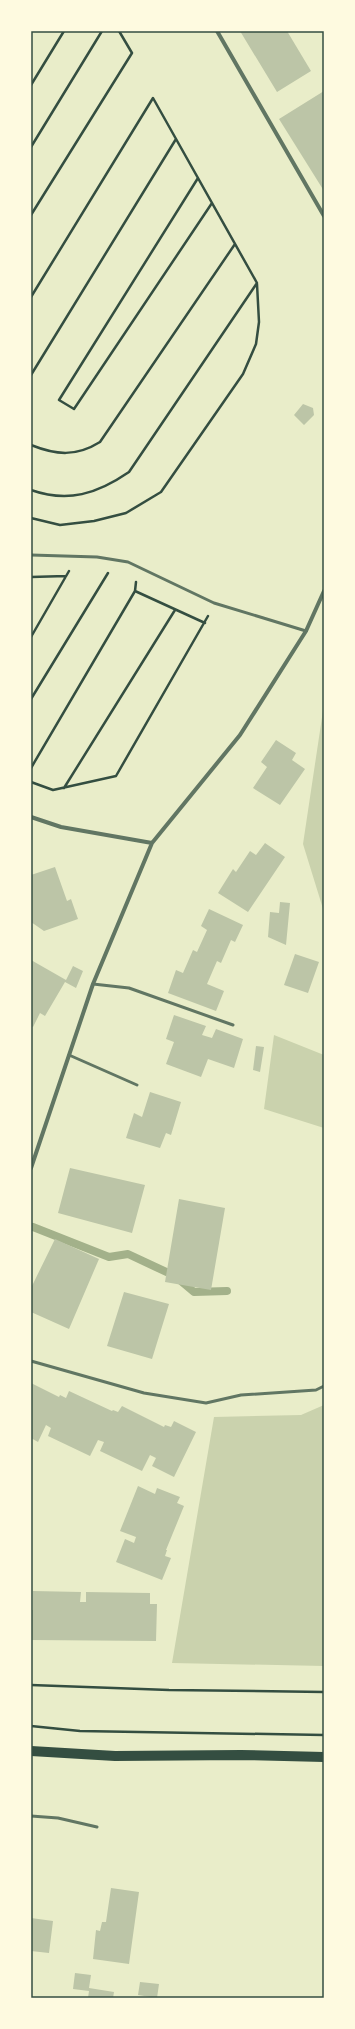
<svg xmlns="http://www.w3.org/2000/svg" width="355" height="2029" viewBox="0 0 355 2029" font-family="Karla,sans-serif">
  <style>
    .green { fill: #cad2ad }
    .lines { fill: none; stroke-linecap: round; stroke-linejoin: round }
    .stream { stroke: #a3b18a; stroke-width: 8 }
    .building { fill: #bcc5a7 }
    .path { stroke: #344e41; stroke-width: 2.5 }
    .service { stroke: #617663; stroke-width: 3 }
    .minor { stroke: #617663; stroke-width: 4 }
    .primary { stroke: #344e41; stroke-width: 10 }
    .neatline { fill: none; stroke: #344e41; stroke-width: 1.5 }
  </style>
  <rect width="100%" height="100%" fill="#e9edc9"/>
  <path class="green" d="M 324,704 L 324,912 L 303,844 Z
    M 274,1035 L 324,1055 L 324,1128 L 264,1109 Z
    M 324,1405 L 324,1666 L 172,1663 L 214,1417 L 301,1415 Z"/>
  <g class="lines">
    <path class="stream" d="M 33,1227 L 109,1257 L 128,1254 L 175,1276 L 194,1292 L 227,1291"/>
  </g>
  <path class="building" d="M 240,31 L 287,31 L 311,71 L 277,92 Z
    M 324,91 L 324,191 L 279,119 Z
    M 303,404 L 313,408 L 314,415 L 304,425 L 294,415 Z
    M 276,740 L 296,753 L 292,760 L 305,769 L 280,805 L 253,788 L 267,767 L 261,762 Z
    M 265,843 L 285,857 L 248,912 L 218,893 L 233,869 L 236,872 L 250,851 L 256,855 Z
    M 55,867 L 67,901 L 71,899 L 78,919 L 44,931 L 31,922 L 31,875 Z
    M 280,902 L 290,903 L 286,945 L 268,937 L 270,912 L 279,913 Z
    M 209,909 L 243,925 L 235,942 L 231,940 L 221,963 L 217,961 L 207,984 L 224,991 L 216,1011 L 168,993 L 176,970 L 183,973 L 193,950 L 197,952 L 207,930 L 201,926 Z
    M 295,954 L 319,962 L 308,993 L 284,985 Z
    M 31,960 L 66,980 L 73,966 L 83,971 L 76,988 L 65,982 L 45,1016 L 40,1013 L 33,1027 L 31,1026 Z
    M 174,1015 L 206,1026 L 202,1035 L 212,1038 L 216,1029 L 243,1039 L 234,1068 L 208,1059 L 201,1077 L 166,1064 L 174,1042 L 166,1039 Z
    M 256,1046 L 264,1047 L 260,1072 L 253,1070 Z
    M 150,1092 L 181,1102 L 171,1135 L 166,1133 L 160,1148 L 126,1138 L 134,1113 L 142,1117 Z
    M 70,1168 L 145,1185 L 132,1233 L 58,1213 Z
    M 179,1199 L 225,1208 L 211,1290 L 165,1282 Z
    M 55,1239 L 99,1259 L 69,1329 L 31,1312 L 31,1288 Z
    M 124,1292 L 169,1304 L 152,1359 L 107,1346 Z
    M 31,1383 L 59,1397 L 60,1395 L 66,1398 L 69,1391 L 112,1411 L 113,1410 L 118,1412 L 122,1406 L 164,1427 L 165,1425 L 171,1427 L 174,1421 L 196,1432 L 174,1477 L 152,1466 L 156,1458 L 150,1455 L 142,1471 L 100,1451 L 104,1442 L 98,1440 L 90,1456 L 48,1436 L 51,1428 L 46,1425 L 38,1442 L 31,1438 Z
    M 138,1486 L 155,1494 L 157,1488 L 180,1497 L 177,1503 L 184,1506 L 166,1550 L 167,1550 L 165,1556 L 171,1558 L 162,1580 L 116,1562 L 125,1539 L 134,1543 L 136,1537 L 120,1531 Z
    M 33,1591 L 81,1592 L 80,1602 L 86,1602 L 86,1592 L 150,1593 L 150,1604 L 157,1604 L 156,1641 L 31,1640 L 31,1610 L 33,1610 Z
    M 111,1888 L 139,1892 L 129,1964 L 93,1959 L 96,1930 L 100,1931 L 102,1922 L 106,1922 Z
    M 31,1918 L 53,1921 L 49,1953 L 31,1951 Z
    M 75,1973 L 91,1975 L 89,1988 L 114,1992 L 113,1998 L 88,1998 L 89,1991 L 73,1989 Z
    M 140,1982 L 159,1984 L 157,1998 L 138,1995 Z"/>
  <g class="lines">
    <path class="path" d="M 31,85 L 64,31
      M 31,147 L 102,31
      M 198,178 L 59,400 L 74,409 L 212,203
      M 31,215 L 132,53 L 119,31
      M 31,297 L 153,98 L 257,283 L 129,472 C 97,494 68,503 31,490
      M 31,375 L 176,139
      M 31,445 C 56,455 76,457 100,442 L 235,244
      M 31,518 L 60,525 L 94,521 L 126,513 L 161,492 L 243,374 L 256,344 L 259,322 L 257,284
      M 31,577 L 66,576
      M 135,591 L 136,582
      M 31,637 L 69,571
      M 31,699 L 108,573
      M 31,768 L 135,591 L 205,623
      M 31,782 L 53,790 L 116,776 L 208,616
      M 64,788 L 175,610
      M 31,1685 L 169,1690 L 324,1692
      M 31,1726 L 80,1731 L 324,1735"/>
    <path class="service" d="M 31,555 L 97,557 L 128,562 L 214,603 L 306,631
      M 93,984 L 129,988 L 233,1025
      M 69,1055 L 137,1085
      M 31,1361 L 144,1393 L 206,1403 L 241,1395 L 316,1390 L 324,1386
      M 31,1816 L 58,1818 L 97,1827"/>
    <path class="minor" d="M 217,31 L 324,216
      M 31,817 L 61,827 L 152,843
      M 31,1168 L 93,984 L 152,843 L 240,735 L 306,631 L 324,591"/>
    <path class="primary" d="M 31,1751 L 115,1756 L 241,1755 L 324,1757"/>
  </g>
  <rect width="355" height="2029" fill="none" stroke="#fefae0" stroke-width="64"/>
  <rect x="32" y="32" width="291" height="1965" class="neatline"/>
</svg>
